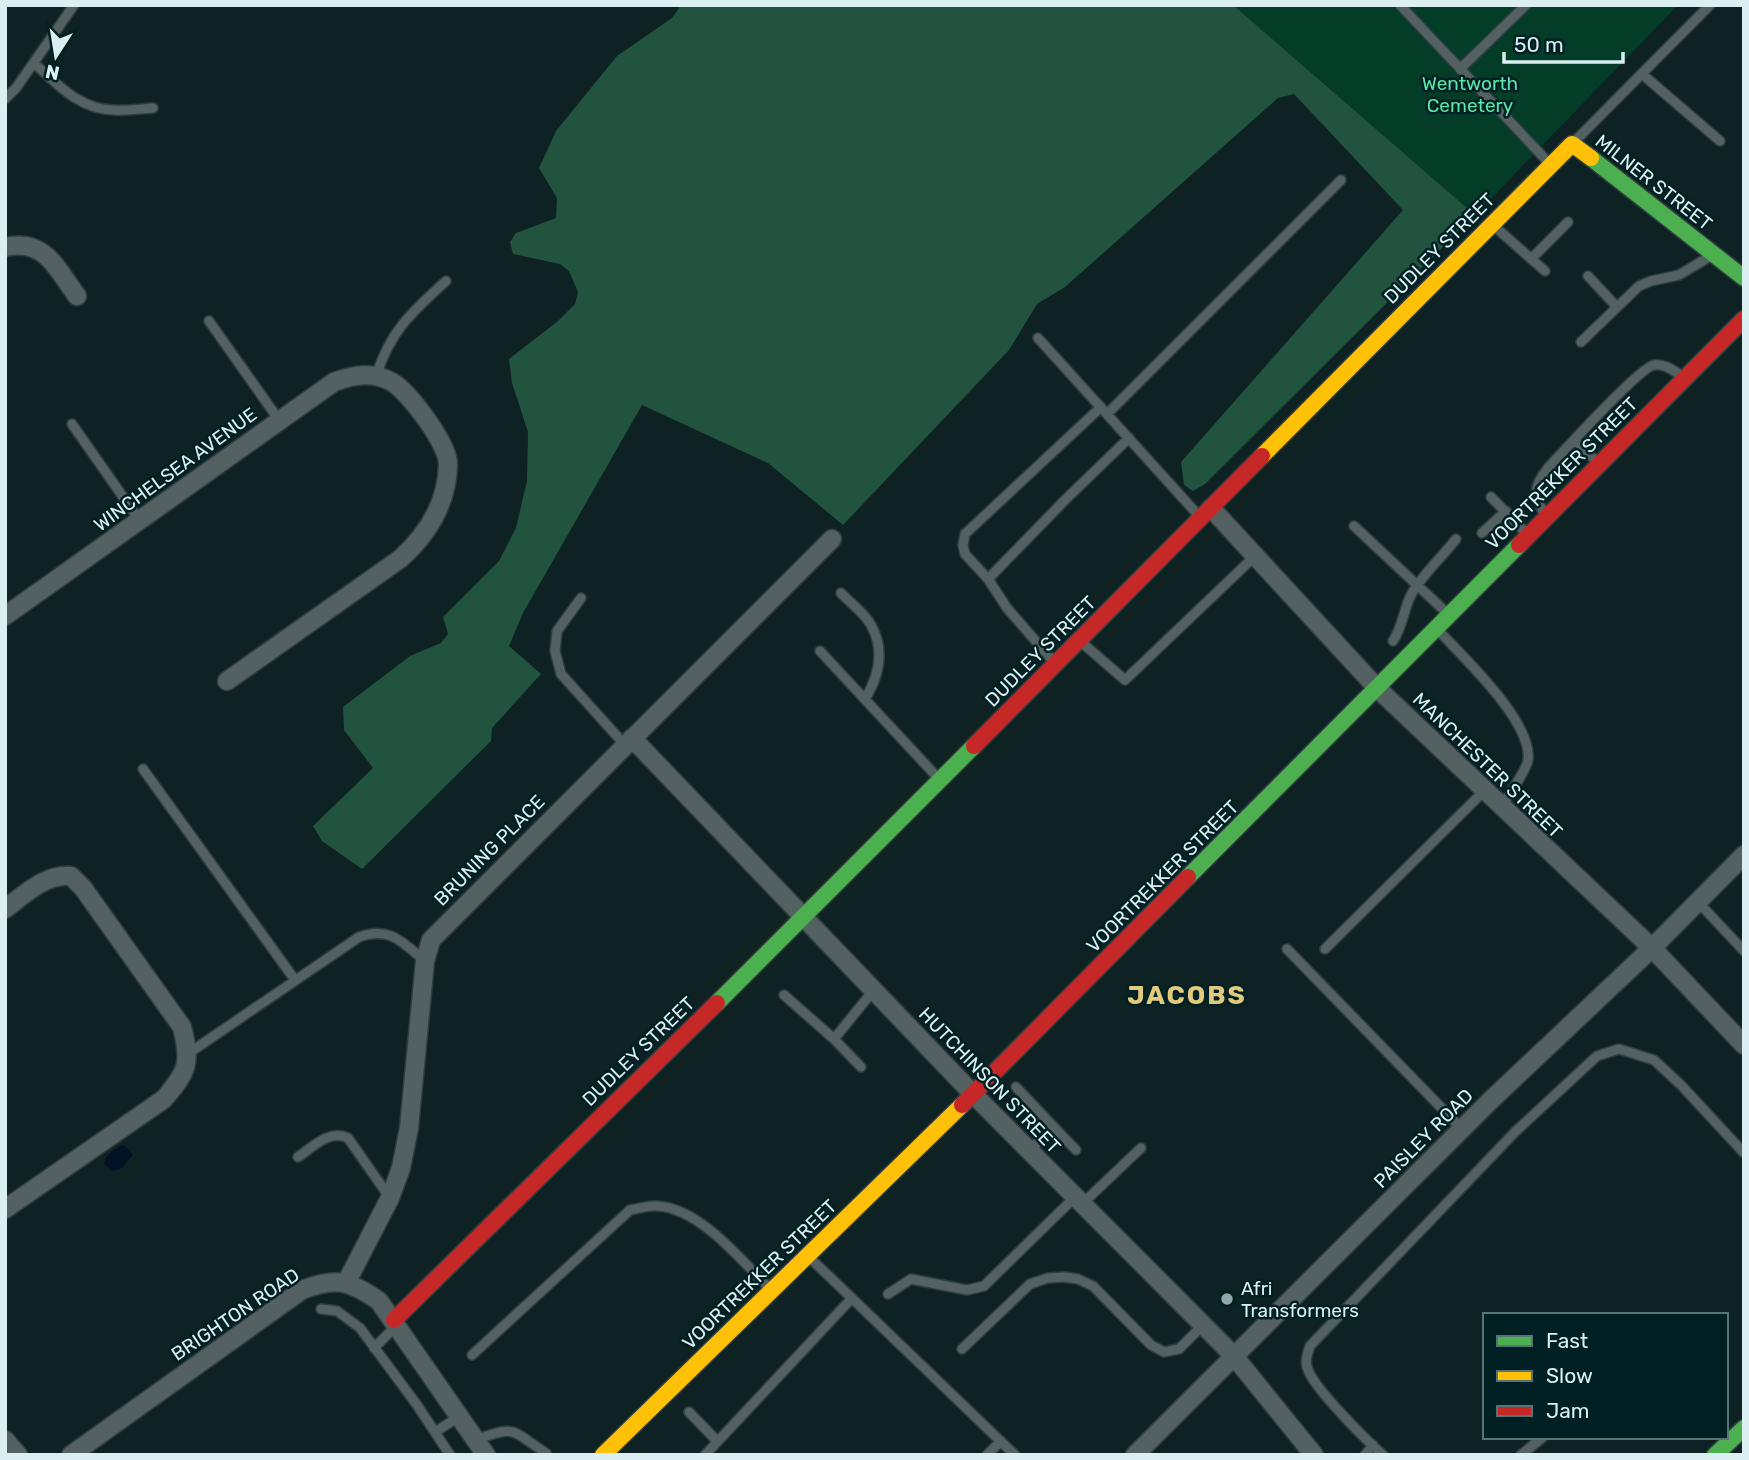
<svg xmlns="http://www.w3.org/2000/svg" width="1749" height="1460" viewBox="0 0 1749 1460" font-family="Rubik,sans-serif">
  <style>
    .green { fill: #033d28 }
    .forest { fill: #21533e }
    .water { fill: #011224 }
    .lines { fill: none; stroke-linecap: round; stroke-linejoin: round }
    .lane-casing { stroke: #303d3f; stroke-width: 12 }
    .street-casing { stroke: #303d3f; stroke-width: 21 }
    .fast-casing { stroke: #303d3f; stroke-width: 19 }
    .slow-casing { stroke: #303d3f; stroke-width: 19 }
    .jam-casing { stroke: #303d3f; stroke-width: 19 }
    .lane { stroke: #536162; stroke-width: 9 }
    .street { stroke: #536162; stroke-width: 18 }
    .fast { stroke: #4caf50; stroke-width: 16 }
    .slow { stroke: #ffc107; stroke-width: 16 }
    .jam { stroke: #c62828; stroke-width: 16 }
    .poi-dot { fill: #93a7a9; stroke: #002024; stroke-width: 2.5 }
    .labels { text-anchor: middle; stroke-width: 5; stroke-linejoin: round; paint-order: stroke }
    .park-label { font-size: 19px; fill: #5ae6a6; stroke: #002024 }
    .street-label { font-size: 19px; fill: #dbeff1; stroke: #002024 }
    .poi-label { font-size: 19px; fill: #dbeff1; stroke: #002024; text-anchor: start }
    .district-label { font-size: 26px; font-weight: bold; letter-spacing: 2px; fill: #e2ca7d; stroke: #002024 }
  </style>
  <rect width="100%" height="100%" fill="#0e2224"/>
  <path class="green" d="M 1233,5 L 1678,5 L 1475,215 Z"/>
  <path class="forest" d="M 681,5 L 1233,5 L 1475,215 L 1205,484 L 1193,491 L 1184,485 L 1181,462 L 1403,210 L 1294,94 L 1278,98 L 1065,287 L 1037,304 L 1009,350 L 843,525 L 768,463 L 642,405 L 523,613 L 509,646 L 541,674 L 492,728 L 491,741 L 362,869 L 322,841 L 313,826 L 373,768 L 344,730 L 343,707 L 410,656 L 441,643 L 448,634 L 443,617 L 499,561 L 516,528 L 527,481 L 528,432 L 512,383 L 509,359 L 558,321 L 575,304 L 578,292 L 569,271 L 560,264 L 513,254 L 510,242 L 516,233 L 556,218 L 557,198 L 539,168 L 556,131 L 617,56 L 672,18 Z"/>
  <path class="water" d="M 124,1145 L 133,1155 L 122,1168 L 112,1171 L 104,1164 C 106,1153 114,1149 124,1145 Z"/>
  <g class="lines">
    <defs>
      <path id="lane" d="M 1400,5 L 1550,164
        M 34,63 C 57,84 80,110 114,110 C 127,111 140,109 153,108
        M 1460,69 L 1526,5
        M 1642,74 L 1720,141
        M 5,99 L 16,88 L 74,5
        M 1573,143 L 1710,5
        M 1494,226 L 1545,271
        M 1531,259 L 1568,222
        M 1588,276 L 1617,307
        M 209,321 L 279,420
        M 1038,338 L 1199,516
        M 1581,342 L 1639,286 L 1651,281 L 1679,275 L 1709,257
        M 376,376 C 391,330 411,313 446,281
        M 1107,414 L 1341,180
        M 72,424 L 140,521
        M 1575,440 L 1598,463
        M 1491,497 L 1527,534
        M 1545,515 C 1533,494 1533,487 1548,468 C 1563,452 1640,367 1654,365 C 1665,363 1675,372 1684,377
        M 1354,526 L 1447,613
        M 1482,533 L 1506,511
        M 988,579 L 1066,499 L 1129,438
        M 841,593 C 850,603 865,613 871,625 C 885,650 879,676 865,699
        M 581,598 L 557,631 L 555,651 L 561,674 L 625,745
        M 1438,630 C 1463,657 1533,722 1528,760 C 1526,772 1508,795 1502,806
        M 1080,641 L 1125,680 L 1255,556
        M 1393,641 C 1403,626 1403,611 1411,595 C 1420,577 1443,556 1456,539
        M 820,651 L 939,779
        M 1053,661 L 1007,608 L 988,579 L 965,554 L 963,545 L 965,534 L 1101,407
        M 143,769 L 295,980
        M 1698,902 L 1744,951
        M 1287,949 L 1462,1129
        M 1325,949 L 1485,790
        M 784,995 L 834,1039
        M 189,1053 L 359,937 C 390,926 402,942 425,961
        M 861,1067 L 834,1039 L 873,991
        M 1016,1087 L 1052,1125
        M 1030,1151 L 1052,1125 L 1076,1150
        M 298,1157 C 313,1147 329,1129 348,1138 L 390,1198
        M 1082,1204 L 1141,1148
        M 809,1257 L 1015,1455
        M 888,1294 L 911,1279 L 967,1290 L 984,1286 L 1075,1197
        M 321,1309 L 337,1311 L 360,1328 L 417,1405 L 450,1455
        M 374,1348 L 397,1325
        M 962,1349 L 1030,1284 L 1048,1278 L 1064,1277 L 1078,1279 L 1093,1286 L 1151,1345 L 1164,1352 L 1179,1349 L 1203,1325
        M 472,1355 L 630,1210 C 638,1209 649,1205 657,1206 C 700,1208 742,1261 770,1289
        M 689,1412 L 717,1441
        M 435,1432 L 460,1416
        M 476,1440 C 517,1424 511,1431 546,1453
        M 705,1455 L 852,1298
        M 987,1455 L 1001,1441
        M 1365,1455 L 1373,1445
        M 1383,1455 C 1366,1440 1318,1392 1309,1372 C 1304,1363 1307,1355 1310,1346 L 1515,1132 L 1597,1056 L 1619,1049 L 1654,1060 L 1681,1085 L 1744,1153
        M 1521,1455 L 1543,1437"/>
      <path id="street" d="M 5,247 C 45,238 56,268 77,296
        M 1211,508 L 1378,689 L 1652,948 L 1744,1045
        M 5,616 L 334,382 C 353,375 373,371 392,382 C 409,392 449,445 448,465 C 447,504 428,534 400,559 L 227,681
        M 632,738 L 973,1094 L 1233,1355 L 1314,1455
        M 5,909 C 25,894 45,874 71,876 L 83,888 L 182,1027 C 191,1063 188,1071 164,1099 L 5,1209
        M 346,1283 L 390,1198 L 401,1168 L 409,1128 L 425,961 L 431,940 L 832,539
        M 5,1440 L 18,1455
        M 71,1455 L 302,1290 C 336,1277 349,1280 379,1301 L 486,1455
        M 1135,1455 L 1491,1100 L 1652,948 L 1744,855"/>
      <path id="fast" d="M 1591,158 L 1744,278
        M 1188,877 L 1519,545
        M 717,1003 L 974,746
        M 1715,1455 L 1744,1428"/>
      <path id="slow" d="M 1262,456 L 1572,144 L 1591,158
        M 603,1455 L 962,1105"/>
      <path id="jam" d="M 1519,545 L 1744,319
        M 974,746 L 1262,456
        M 962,1105 L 1188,877
        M 394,1320 L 717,1003"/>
    </defs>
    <use href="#lane" class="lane-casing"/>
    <use href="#street" class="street-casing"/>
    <use href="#fast" class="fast-casing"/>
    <use href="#slow" class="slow-casing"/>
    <use href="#jam" class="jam-casing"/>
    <use href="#lane" class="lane"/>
    <use href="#street" class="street"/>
    <use href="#fast" class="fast"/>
    <use href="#slow" class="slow"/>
    <use href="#jam" class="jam"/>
  </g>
  <circle class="poi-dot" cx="1227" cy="1299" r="7"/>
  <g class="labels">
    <g class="park-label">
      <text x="1470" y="90">Wentworth<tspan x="1470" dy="22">Cemetery</tspan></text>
    </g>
    <g class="street-label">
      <text transform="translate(1654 182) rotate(38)" y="7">MILNER STREET</text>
      <text transform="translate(1439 248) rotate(-45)" y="7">DUDLEY STREET</text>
      <text transform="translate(175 469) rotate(-36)" y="7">WINCHELSEA AVENUE</text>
      <text transform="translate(1561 473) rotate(-45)" y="7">VOORTREKKER STREET</text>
      <text transform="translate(1040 651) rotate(-45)" y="7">DUDLEY STREET</text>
      <text transform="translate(1488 765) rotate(44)" y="7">MANCHESTER STREET</text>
      <text transform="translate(489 850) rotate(-45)" y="7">BRUNING PLACE</text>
      <text transform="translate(1162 876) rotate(-45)" y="7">VOORTREKKER STREET</text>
      <text transform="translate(638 1051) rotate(-44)" y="7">DUDLEY STREET</text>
      <text transform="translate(990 1080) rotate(46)" y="7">HUTCHINSON STREET</text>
      <text transform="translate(1423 1138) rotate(-45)" y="7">PAISLEY ROAD</text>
      <text transform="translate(759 1274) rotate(-44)" y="7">VOORTREKKER STREET</text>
      <text transform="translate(235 1314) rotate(-34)" y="7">BRIGHTON ROAD</text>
    </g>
    <g class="poi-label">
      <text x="1241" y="1295">Afri<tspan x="1241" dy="22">Transformers</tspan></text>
    </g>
    <g class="district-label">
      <text x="1187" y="1004">JACOBS</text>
    </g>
  </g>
  <rect width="1749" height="1460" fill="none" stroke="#dbeff1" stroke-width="14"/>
  <rect x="1483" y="1313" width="245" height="126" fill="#002024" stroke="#587376" stroke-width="2"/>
  <rect x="1497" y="1336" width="35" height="10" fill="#4caf50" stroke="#587376" stroke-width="2"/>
  <text x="1546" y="1348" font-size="21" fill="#dbeff1">Fast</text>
  <rect x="1497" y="1371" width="35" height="10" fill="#ffc107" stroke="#587376" stroke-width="2"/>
  <text x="1546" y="1383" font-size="21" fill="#dbeff1">Slow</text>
  <rect x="1497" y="1406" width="35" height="10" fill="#c62828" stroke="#587376" stroke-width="2"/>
  <text x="1546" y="1418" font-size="21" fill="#dbeff1">Jam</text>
  <g transform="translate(56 56) rotate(192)" stroke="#002024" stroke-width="5" paint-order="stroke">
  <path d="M0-5L12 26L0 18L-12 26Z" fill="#dbeff1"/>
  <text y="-10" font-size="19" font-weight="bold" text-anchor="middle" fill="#dbeff1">N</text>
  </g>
  <path d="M1504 52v10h119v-10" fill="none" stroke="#dbeff1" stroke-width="3.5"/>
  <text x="1514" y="52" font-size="21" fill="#dbeff1" stroke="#002024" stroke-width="5" paint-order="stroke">50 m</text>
</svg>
